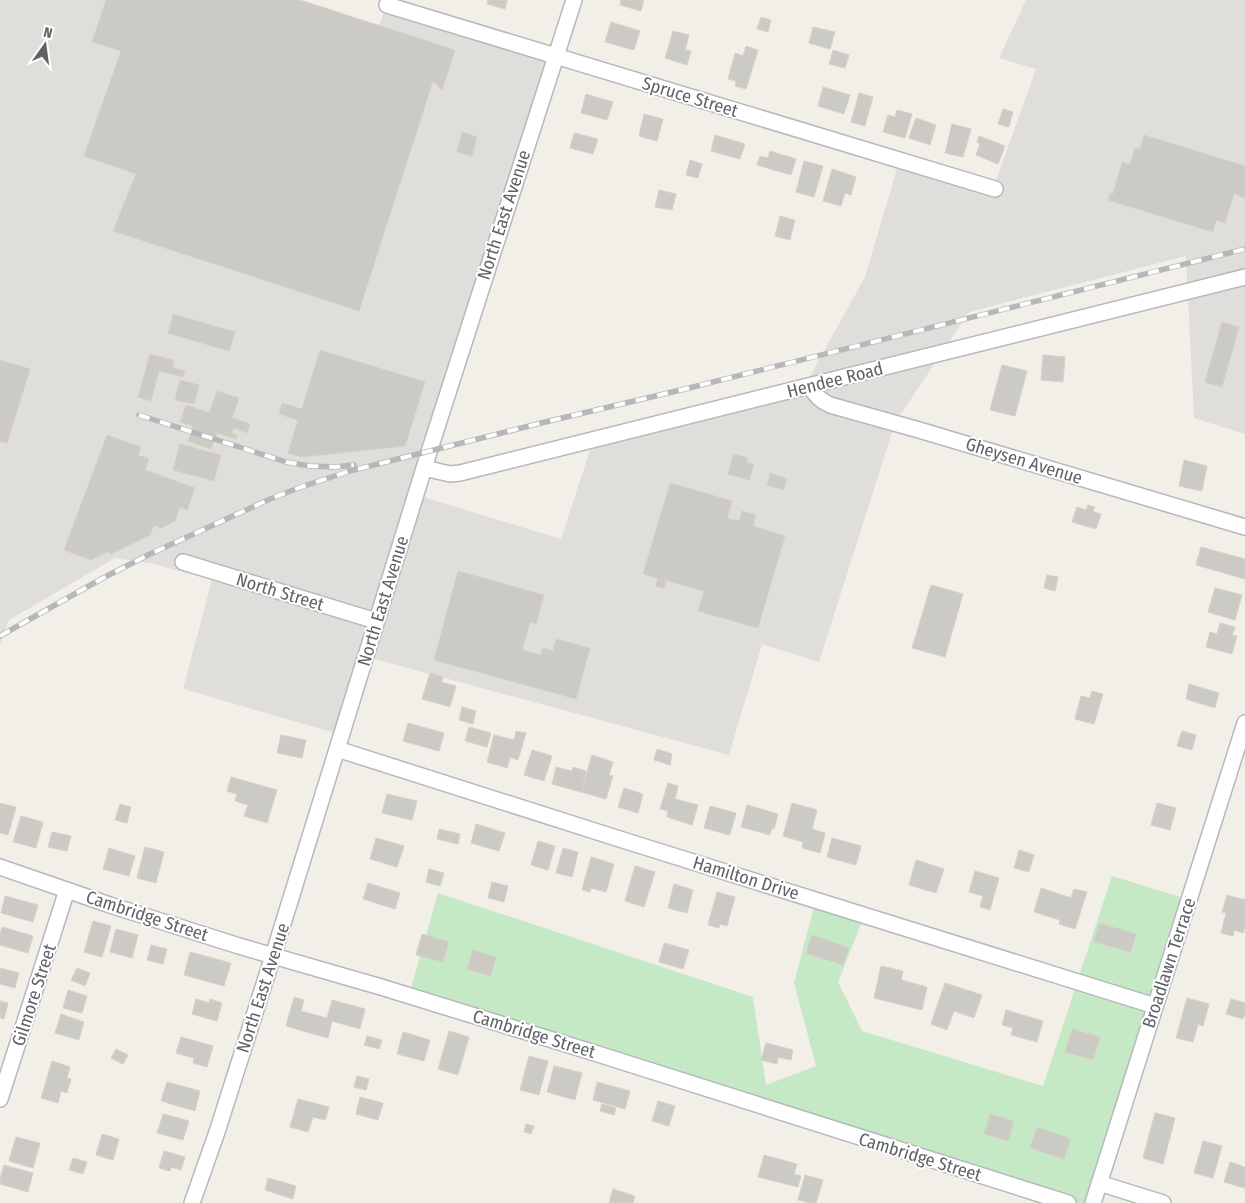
<svg xmlns="http://www.w3.org/2000/svg" width="1245" height="1203" viewBox="0 0 1245 1203" font-family="'Fira Sans Condensed',sans-serif">
  <style>
    .industrial { fill: #e0deda }
    .green { fill: #c5e8c5 }
    .building { fill: #cccac5; stroke: #d6d1c6 }
    .lines { fill: none; stroke-linecap: round; stroke-linejoin: round }
    .minor-casing { stroke: #b5b8bc; stroke-width: 18 }
    .minor { stroke: #fff; stroke-width: 15 }
    .rail-casing { stroke: #b6b7b8; stroke-width: 5.5 }
    .rail { stroke: #fff; stroke-width: 4; stroke-dasharray: 11; stroke-linecap: butt }
    .labels { text-anchor: middle; stroke-width: 4; stroke-linejoin: round; paint-order: stroke }
    .street-label { font-size: 18px; fill: #5f6368; stroke: #fff }
  </style>
  <rect width="100%" height="100%" fill="#f1efe8"/>
  <path class="industrial" d="M 0,0 L 284,0 L 360,93 L 385,7 L 556,59 L 420,496 L 561,539 L 594,438 L 805,385 L 865,277 L 899,162 L 993,189 L 1036,69 L 999,58 L 1026,0 L 1245,0 L 1245,434 L 1194,418 L 1186,256 L 969,312 L 895,423 L 819,662 L 762,644 L 729,755 L 371,658 L 346,736 L 183,689 L 212,580 L 154,564 L 115,558 L 9,620 L 0,645 Z"/>
  <path class="green" d="M 1112,876 L 1190,900 L 1098,1203 L 1074,1203 L 409,995 L 438,893 L 753,997 L 766,1085 L 816,1066 L 794,983 L 816,899 L 865,914 L 838,982 L 862,1031 L 1043,1086 Z"/>
  <path class="building" d="M 106,0 L 300,0 L 455,50 L 442,90 L 433,81 L 359,311 L 113,231 L 136,174 L 84,156 L 121,51 L 92,42 Z
    M 488,0 L 507,0 L 505,9 L 487,4 Z
    M 621,0 L 644,0 L 641,11 L 620,5 Z
    M 761,17 L 771,20 L 768,32 L 757,29 Z
    M 611,22 L 640,31 L 634,50 L 605,42 Z
    M 813,27 L 835,32 L 830,49 L 809,43 Z
    M 673,31 L 689,35 L 685,50 L 691,51 L 687,65 L 665,58 Z
    M 746,46 L 758,50 L 746,89 L 735,86 L 736,81 L 728,79 L 735,53 L 743,56 Z
    M 833,50 L 849,55 L 845,68 L 829,64 Z
    M 823,87 L 850,95 L 844,114 L 818,106 Z
    M 859,93 L 873,97 L 865,126 L 851,122 Z
    M 586,94 L 613,102 L 607,120 L 581,113 Z
    M 1003,109 L 1013,112 L 1009,127 L 998,124 Z
    M 897,110 L 912,114 L 905,138 L 883,132 L 888,115 L 895,117 Z
    M 644,114 L 663,119 L 657,141 L 639,136 Z
    M 916,118 L 936,125 L 930,145 L 909,138 Z
    M 952,124 L 971,129 L 963,157 L 945,153 Z
    M 462,132 L 477,137 L 472,156 L 457,152 Z
    M 574,133 L 598,139 L 593,154 L 570,148 Z
    M 715,135 L 745,144 L 740,159 L 711,151 Z
    M 1144,135 L 1245,166 L 1245,198 L 1234,194 L 1225,223 L 1216,220 L 1213,232 L 1108,200 L 1110,193 L 1113,194 L 1122,162 L 1130,164 L 1135,148 L 1140,149 Z
    M 979,136 L 1005,146 L 998,164 L 976,155 L 980,144 L 977,142 Z
    M 770,151 L 796,159 L 791,175 L 757,165 L 760,156 L 768,158 Z
    M 690,160 L 702,164 L 698,178 L 686,175 Z
    M 804,161 L 823,166 L 814,197 L 796,192 Z
    M 832,169 L 856,177 L 851,195 L 845,193 L 841,206 L 823,201 Z
    M 659,190 L 676,194 L 672,210 L 655,207 Z
    M 780,216 L 795,220 L 790,240 L 775,236 Z
    M 173,314 L 235,332 L 229,351 L 168,333 Z
    M 1222,322 L 1239,327 L 1222,387 L 1205,382 Z
    M 320,350 L 425,382 L 405,446 L 302,457 L 288,453 L 298,420 L 279,414 L 282,403 L 302,409 Z
    M 150,354 L 174,360 L 172,367 L 185,371 L 183,377 L 159,371 L 151,401 L 138,397 Z
    M 1043,355 L 1065,357 L 1063,382 L 1041,380 Z
    M 0,360 L 30,369 L 7,443 L 0,441 Z
    M 1002,365 L 1027,371 L 1015,416 L 990,410 Z
    M 180,380 L 199,385 L 194,404 L 175,400 Z
    M 217,391 L 239,398 L 232,418 L 250,424 L 247,433 L 234,428 L 232,433 L 237,435 L 236,439 L 217,433 L 211,449 L 188,441 L 193,426 L 180,422 L 186,405 L 209,413 Z
    M 107,435 L 141,447 L 138,455 L 149,459 L 145,470 L 195,488 L 187,510 L 180,507 L 175,521 L 161,528 L 154,525 L 150,535 L 111,554 L 107,552 L 91,560 L 64,550 Z
    M 180,444 L 221,455 L 214,481 L 173,470 Z
    M 733,454 L 748,458 L 746,462 L 754,464 L 749,480 L 728,474 Z
    M 1184,460 L 1207,466 L 1202,491 L 1179,486 Z
    M 770,473 L 787,479 L 784,490 L 767,485 Z
    M 670,483 L 732,501 L 727,518 L 739,521 L 742,511 L 756,515 L 753,526 L 785,536 L 758,628 L 698,611 L 704,591 L 643,574 Z
    M 1088,505 L 1095,507 L 1093,512 L 1101,514 L 1096,529 L 1072,522 L 1077,507 L 1086,510 Z
    M 1201,547 L 1245,559 L 1245,579 L 1196,565 Z
    M 458,571 L 544,595 L 536,624 L 530,622 L 522,650 L 541,655 L 543,648 L 553,651 L 556,639 L 590,648 L 576,699 L 434,660 Z
    M 1047,575 L 1058,577 L 1055,591 L 1044,588 Z
    M 658,578 L 666,580 L 664,588 L 656,586 Z
    M 931,585 L 963,594 L 945,657 L 912,648 Z
    M 1215,588 L 1242,595 L 1235,620 L 1208,612 Z
    M 1220,623 L 1235,627 L 1232,635 L 1237,636 L 1232,654 L 1206,647 L 1210,632 L 1217,634 Z
    M 430,673 L 443,677 L 441,682 L 456,686 L 450,707 L 422,699 Z
    M 1189,684 L 1219,693 L 1215,708 L 1186,699 Z
    M 1092,691 L 1103,694 L 1094,724 L 1075,719 L 1081,696 L 1090,698 Z
    M 462,707 L 476,711 L 473,724 L 459,720 Z
    M 408,723 L 444,733 L 439,751 L 403,741 Z
    M 469,727 L 491,733 L 487,747 L 465,741 Z
    M 516,731 L 526,733 L 518,760 L 510,757 L 507,768 L 487,762 L 494,735 L 514,740 Z
    M 1182,731 L 1196,735 L 1192,750 L 1177,746 Z
    M 281,735 L 306,740 L 302,758 L 277,753 Z
    M 657,749 L 672,754 L 670,765 L 654,760 Z
    M 532,750 L 552,756 L 544,781 L 524,775 Z
    M 592,755 L 613,762 L 609,775 L 613,776 L 606,799 L 581,792 Z
    M 556,767 L 572,771 L 573,767 L 586,771 L 581,792 L 552,784 Z
    M 231,777 L 277,790 L 267,823 L 244,816 L 248,805 L 235,801 L 237,794 L 227,791 Z
    M 668,783 L 678,786 L 675,799 L 698,805 L 692,825 L 667,817 L 668,811 L 660,809 Z
    M 624,788 L 643,794 L 638,813 L 618,807 Z
    M 387,794 L 417,801 L 412,820 L 382,813 Z
    M 0,803 L 16,807 L 8,835 L 0,833 Z
    M 792,803 L 817,810 L 812,829 L 825,833 L 820,853 L 802,848 L 803,842 L 783,836 Z
    M 1157,803 L 1176,808 L 1170,830 L 1151,825 Z
    M 120,804 L 131,807 L 127,823 L 115,820 Z
    M 747,805 L 778,814 L 774,829 L 772,828 L 770,835 L 741,827 Z
    M 710,806 L 736,813 L 730,835 L 704,828 Z
    M 21,816 L 43,822 L 36,848 L 13,842 Z
    M 476,824 L 505,833 L 499,851 L 471,843 Z
    M 439,829 L 460,834 L 458,844 L 437,839 Z
    M 52,832 L 71,836 L 67,851 L 48,847 Z
    M 376,838 L 404,846 L 397,867 L 370,859 Z
    M 832,838 L 861,846 L 856,865 L 827,857 Z
    M 538,841 L 555,846 L 548,870 L 531,865 Z
    M 145,847 L 164,852 L 156,883 L 137,878 Z
    M 109,848 L 135,856 L 129,876 L 103,869 Z
    M 563,848 L 578,852 L 572,877 L 556,873 Z
    M 1019,850 L 1034,855 L 1029,872 L 1014,868 Z
    M 591,857 L 614,864 L 606,892 L 591,888 L 590,892 L 582,890 Z
    M 916,860 L 944,869 L 936,893 L 909,885 Z
    M 635,866 L 655,872 L 644,907 L 625,901 Z
    M 429,869 L 444,873 L 440,886 L 426,882 Z
    M 975,871 L 999,878 L 990,910 L 980,907 L 983,896 L 969,892 Z
    M 492,882 L 508,886 L 504,902 L 488,898 Z
    M 368,883 L 400,893 L 395,909 L 363,899 Z
    M 674,884 L 693,890 L 687,913 L 668,908 Z
    M 1041,888 L 1071,898 L 1074,889 L 1087,892 L 1075,929 L 1059,924 L 1060,920 L 1034,912 Z
    M 717,892 L 735,897 L 727,926 L 720,924 L 719,928 L 708,925 Z
    M 1227,895 L 1245,900 L 1245,927 L 1243,933 L 1234,930 L 1233,936 L 1221,933 L 1226,913 L 1222,912 Z
    M 5,896 L 38,905 L 33,922 L 1,913 Z
    M 93,921 L 111,926 L 102,957 L 84,952 Z
    M 1099,923 L 1136,934 L 1131,952 L 1094,942 Z
    M 2,927 L 33,936 L 28,953 L 0,945 L 0,934 Z
    M 116,929 L 138,935 L 132,958 L 110,952 Z
    M 422,934 L 449,942 L 443,962 L 416,955 Z
    M 812,935 L 849,948 L 843,965 L 806,953 Z
    M 664,943 L 689,950 L 683,969 L 659,962 Z
    M 151,945 L 167,949 L 163,964 L 147,960 Z
    M 473,950 L 496,957 L 491,976 L 467,969 Z
    M 190,952 L 231,963 L 224,986 L 184,975 Z
    M 881,966 L 903,971 L 901,980 L 927,987 L 922,1010 L 874,998 Z
    M 0,968 L 19,973 L 15,988 L 0,984 Z
    M 77,968 L 90,973 L 85,986 L 71,980 Z
    M 945,983 L 982,995 L 974,1018 L 954,1011 L 947,1030 L 931,1024 Z
    M 68,990 L 87,996 L 82,1013 L 63,1008 Z
    M 294,997 L 304,1000 L 301,1011 L 327,1018 L 332,1000 L 365,1009 L 360,1029 L 332,1021 L 328,1038 L 286,1026 Z
    M 1187,998 L 1209,1004 L 1203,1026 L 1198,1024 L 1193,1042 L 1176,1038 Z
    M 196,999 L 209,1003 L 210,999 L 222,1003 L 217,1021 L 192,1014 Z
    M 1231,999 L 1245,1003 L 1245,1014 L 1243,1019 L 1226,1014 Z
    M 0,1001 L 8,1003 L 4,1019 L 0,1018 Z
    M 1006,1010 L 1043,1021 L 1037,1042 L 1011,1035 L 1013,1028 L 1002,1025 Z
    M 61,1014 L 84,1022 L 79,1040 L 55,1033 Z
    M 1072,1029 L 1100,1037 L 1093,1060 L 1065,1052 Z
    M 449,1031 L 469,1037 L 458,1075 L 438,1069 Z
    M 403,1032 L 430,1040 L 424,1061 L 397,1054 Z
    M 367,1036 L 382,1040 L 379,1049 L 364,1045 Z
    M 181,1037 L 213,1046 L 207,1067 L 193,1063 L 194,1058 L 176,1053 Z
    M 766,1043 L 793,1050 L 791,1060 L 778,1057 L 777,1064 L 761,1060 Z
    M 116,1049 L 128,1055 L 123,1064 L 111,1058 Z
    M 529,1056 L 548,1061 L 539,1095 L 520,1090 Z
    M 52,1061 L 70,1067 L 67,1078 L 71,1079 L 67,1093 L 61,1091 L 58,1103 L 41,1098 Z
    M 554,1066 L 582,1073 L 575,1100 L 547,1092 Z
    M 357,1076 L 369,1079 L 366,1090 L 354,1087 Z
    M 167,1082 L 200,1091 L 195,1111 L 161,1101 Z
    M 597,1082 L 630,1091 L 625,1109 L 593,1100 Z
    M 360,1097 L 383,1103 L 378,1120 L 356,1114 Z
    M 298,1099 L 329,1107 L 325,1120 L 313,1117 L 308,1132 L 290,1127 Z
    M 658,1101 L 675,1106 L 669,1126 L 652,1121 Z
    M 602,1104 L 616,1108 L 614,1115 L 600,1111 Z
    M 1155,1113 L 1175,1118 L 1163,1164 L 1143,1158 Z
    M 163,1114 L 189,1121 L 183,1140 L 157,1133 Z
    M 990,1114 L 1014,1121 L 1008,1141 L 984,1134 Z
    M 526,1124 L 534,1126 L 531,1134 L 524,1132 Z
    M 1037,1127 L 1071,1139 L 1064,1159 L 1030,1148 Z
    M 102,1134 L 119,1139 L 113,1160 L 96,1155 Z
    M 16,1137 L 40,1143 L 33,1168 L 9,1161 Z
    M 1203,1141 L 1222,1146 L 1213,1178 L 1194,1173 Z
    M 164,1151 L 185,1157 L 181,1170 L 171,1167 L 170,1171 L 159,1168 Z
    M 764,1155 L 797,1164 L 794,1174 L 801,1176 L 798,1187 L 758,1177 Z
    M 73,1158 L 87,1162 L 83,1174 L 69,1170 Z
    M 1230,1162 L 1245,1167 L 1245,1188 L 1224,1182 Z
    M 4,1165 L 33,1173 L 28,1192 L 0,1184 L 0,1179 Z
    M 805,1175 L 823,1180 L 816,1203 L 811,1203 L 798,1200 Z
    M 268,1178 L 296,1186 L 293,1199 L 265,1190 Z
    M 613,1189 L 635,1196 L 633,1203 L 609,1203 Z"/>
  <g class="lines">
    <defs>
      <path id="minor" d="M 387,5 L 995,189
        M 810,386 C 815,396 821,401 830,405 L 919,430 L 1245,527
        M 424,468 L 450,474 L 460,473 L 1245,277
        M 183,562 L 376,621
        M 337,749 L 629,842 L 1155,1006
        M 0,867 L 110,905 L 239,946 L 381,987 L 601,1055 L 1068,1203
        M 0,1099 L 67,890
        M 1099,1183 L 1163,1203
        M 192,1203 L 217,1132 L 273,956 L 429,452 L 574,0
        M 1093,1203 L 1245,723"/>
    </defs>
    <use href="#minor" class="minor-casing"/>
    <use href="#minor" class="minor"/>
    <defs>
      <path id="rail" d="M 139,415 L 286,462 L 310,466 L 335,467 L 354,465
        M 0,636 L 103,578 L 150,554 L 270,499 L 301,487 L 350,471 L 541,423 L 685,389 L 1245,249"/>
    </defs>
    <use href="#rail" class="rail-casing"/>
    <use href="#rail" class="rail"/>
  </g>
  <g class="labels">
    <g class="street-label">
      <text transform="translate(690 97) rotate(17)" y="6">Spruce Street</text>
      <text transform="translate(504 215) rotate(-72)" y="6">North East Avenue</text>
      <text transform="translate(835 380) rotate(-14)" y="6">Hendee Road</text>
      <text transform="translate(1024 461) rotate(17)" y="6">Gheysen Avenue</text>
      <text transform="translate(280 592) rotate(17)" y="6">North Street</text>
      <text transform="translate(383 601) rotate(-73)" y="6">North East Avenue</text>
      <text transform="translate(746 878) rotate(17)" y="6">Hamilton Drive</text>
      <text transform="translate(147 916) rotate(18)" y="6">Cambridge Street</text>
      <text transform="translate(1169 963) rotate(-72)" y="6">Broadlawn Terrace</text>
      <text transform="translate(263 988) rotate(-72)" y="6">North East Avenue</text>
      <text transform="translate(34 995) rotate(-72)" y="6">Gilmore Street</text>
      <text transform="translate(534 1034) rotate(17)" y="6">Cambridge Street</text>
      <text transform="translate(920 1157) rotate(17)" y="6">Cambridge Street</text>
    </g>
  </g>
  <g transform="translate(45 45) rotate(14)" stroke="#ffffff" stroke-width="4" paint-order="stroke">
  <path d="M0-4L9 19L0 12L-9 19Z" fill="#5f6368"/>
  <text y="-8" font-size="14" font-weight="bold" text-anchor="middle" fill="#5f6368">N</text>
  </g>
</svg>
